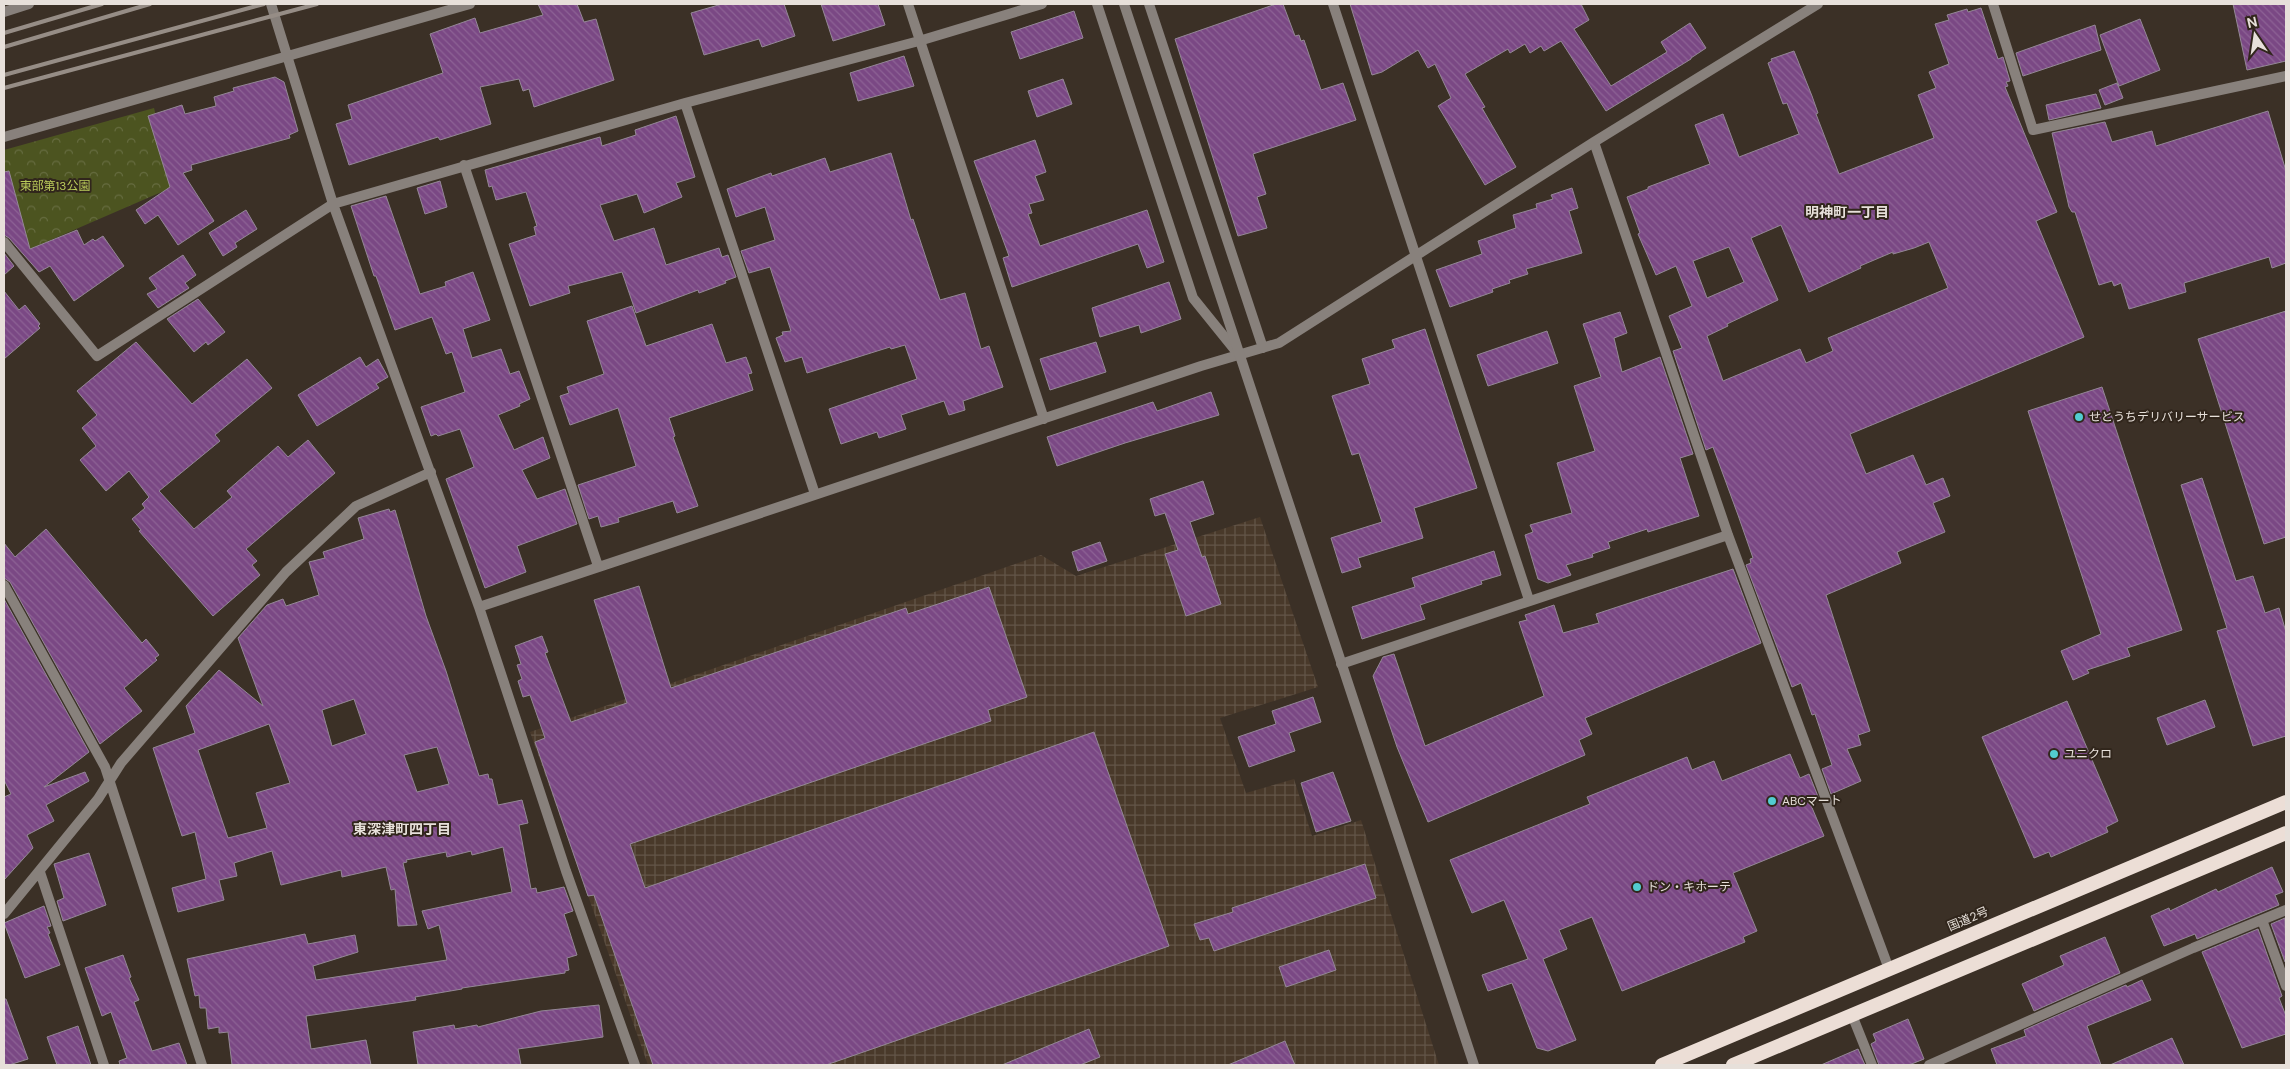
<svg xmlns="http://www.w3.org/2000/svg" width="2290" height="1069" viewBox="0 0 2290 1069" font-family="'DM Sans','Noto Sans JP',sans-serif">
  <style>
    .industrial { fill: url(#industrial-grid) }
    .forest { fill: url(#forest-crowns) }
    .building { fill: url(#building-back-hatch); stroke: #948896; fill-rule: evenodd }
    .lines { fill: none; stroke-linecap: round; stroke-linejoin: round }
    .minor { stroke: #88817c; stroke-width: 10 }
    .tertiary { stroke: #88817c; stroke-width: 10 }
    .trunk { stroke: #ecded6; stroke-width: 14 }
    .rail { stroke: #968d86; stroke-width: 4 }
    .poi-dot { fill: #52ccd1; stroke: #31261c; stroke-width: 2 }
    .labels { text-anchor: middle; stroke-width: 4; stroke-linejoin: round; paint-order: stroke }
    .park-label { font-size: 12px; fill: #bacb5a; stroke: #31261c }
    .poi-label { font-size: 12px; fill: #e7e0da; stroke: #31261c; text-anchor: start }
    .street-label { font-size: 12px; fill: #e7e0da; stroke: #31261c }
    .neighbourhood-label { font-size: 14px; font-weight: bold; fill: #e7e0da; stroke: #31261c }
  </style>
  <defs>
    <pattern id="industrial-grid" width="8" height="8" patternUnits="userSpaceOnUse" patternTransform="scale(1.25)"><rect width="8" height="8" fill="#49392a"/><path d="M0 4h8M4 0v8" fill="none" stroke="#635548"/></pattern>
    <pattern id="forest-crowns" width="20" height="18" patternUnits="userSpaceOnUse" patternTransform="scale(1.25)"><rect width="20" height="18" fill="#4c5420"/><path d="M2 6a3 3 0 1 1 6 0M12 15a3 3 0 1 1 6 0" fill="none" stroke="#666c40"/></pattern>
    <pattern id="building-back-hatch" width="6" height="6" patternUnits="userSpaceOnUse" patternTransform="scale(1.25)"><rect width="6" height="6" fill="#7a4884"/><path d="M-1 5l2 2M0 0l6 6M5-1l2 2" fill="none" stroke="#8d6295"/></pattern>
  </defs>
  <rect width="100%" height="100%" fill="#3b3026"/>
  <path class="industrial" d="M 1260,517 L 1318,687 L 1220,718 L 1246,793 L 1294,779 L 1312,836 L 1361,820 L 1439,1065 L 648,1065 L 530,732 L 1041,555 L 1076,576 Z"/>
  <path class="forest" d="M 154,108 L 173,187 L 30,249 L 4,215 L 4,150 Z"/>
  <path class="building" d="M 538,4 L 577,4 L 584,22 L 596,19 L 614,80 L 534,107 L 529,89 L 523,91 L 519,79 L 480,87 L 491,124 L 440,140 L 438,137 L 349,165 L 336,124 L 352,119 L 348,105 L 443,73 L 430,34 L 475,18 L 480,33 L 543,15 Z
    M 722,4 L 784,4 L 795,36 L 762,47 L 759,39 L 704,55 L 691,13 Z
    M 821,4 L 878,4 L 885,25 L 833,41 Z
    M 1276,4 L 1283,4 L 1295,36 L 1299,35 L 1301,41 L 1304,40 L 1321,90 L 1343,83 L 1356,120 L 1253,154 L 1266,194 L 1257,197 L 1267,228 L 1238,236 L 1175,39 Z
    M 1350,4 L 1581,4 L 1589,20 L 1574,29 L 1611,86 L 1667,52 L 1661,42 L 1690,23 L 1706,48 L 1691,58 L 1691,59 L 1606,111 L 1561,41 L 1544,51 L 1541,46 L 1530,53 L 1525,44 L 1510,53 L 1508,49 L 1465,74 L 1485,107 L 1482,108 L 1516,167 L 1485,185 L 1438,106 L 1451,98 L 1435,64 L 1428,68 L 1418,50 L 1382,72 L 1372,75 Z
    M 2233,4 L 2286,4 L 2286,61 L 2247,70 Z
    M 1981,8 L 1998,59 L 2003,57 L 2010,81 L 2006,82 L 2008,86 L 2005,87 L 2057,212 L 2036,221 L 2084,337 L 1850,434 L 1866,474 L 1913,455 L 1926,485 L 1943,478 L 1950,496 L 1933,503 L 1945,532 L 1897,552 L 1901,563 L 1826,595 L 1870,731 L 1858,735 L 1861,745 L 1847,749 L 1861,781 L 1831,794 L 1822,769 L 1832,765 L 1815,714 L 1812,715 L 1801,683 L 1792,687 L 1746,565 L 1751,563 L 1750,559 L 1753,558 L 1738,515 L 1713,447 L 1706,450 L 1673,351 L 1682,348 L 1669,316 L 1692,306 L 1676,266 L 1656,275 L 1638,234 L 1640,233 L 1627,197 L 1648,189 L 1648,187 L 1710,164 L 1695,125 L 1723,114 L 1739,157 L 1799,134 L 1787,103 L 1783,104 L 1768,63 L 1772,61 L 1771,59 L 1794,51 L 1812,96 L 1818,113 L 1816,114 L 1839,174 L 1934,138 L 1918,95 L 1936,88 L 1929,72 L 1949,64 L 1935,24 L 1949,20 L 1947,15 L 1967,9 L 1968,12 ZM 1781,225 L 1809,292 L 1861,268 L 1860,266 L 1893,252 L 1893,254 L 1914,248 L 1929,242 L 1948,288 L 1828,338 L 1833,351 L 1806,363 L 1800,349 L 1723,381 L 1707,336 L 1728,326 L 1727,324 L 1778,300 L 1751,238 ZM 1729,247 L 1744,282 L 1707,298 L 1693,261 Z
    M 1074,11 L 1083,38 L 1020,59 L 1011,32 Z
    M 2140,19 L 2160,70 L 2119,86 L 2100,35 Z
    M 2095,25 L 2101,50 L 2023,76 L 2016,53 Z
    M 904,56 L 914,86 L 858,101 L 850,73 Z
    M 275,77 L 284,82 L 298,131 L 289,135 L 290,138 L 191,165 L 192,170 L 183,173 L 214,221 L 178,245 L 158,215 L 145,224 L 136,210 L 170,187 L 148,116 L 182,105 L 185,114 L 216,106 L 214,97 L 234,91 L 233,88 Z
    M 1063,79 L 1072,104 L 1037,117 L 1028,91 Z
    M 2117,83 L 2123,98 L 2105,105 L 2099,90 Z
    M 2096,94 L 2101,108 L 2049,120 L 2046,105 Z
    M 2268,111 L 2286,171 L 2286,263 L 2272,268 L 2269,257 L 2184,283 L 2186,292 L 2129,309 L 2121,283 L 2114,286 L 2112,281 L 2099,285 L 2075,212 L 2072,212 L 2069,207 L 2052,133 L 2105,122 L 2112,142 L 2152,131 L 2156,146 Z
    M 676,116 L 695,177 L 676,183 L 682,197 L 644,213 L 637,194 L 600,205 L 614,241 L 654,228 L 666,265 L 719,248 L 722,257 L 728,255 L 736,277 L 725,281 L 726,283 L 699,293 L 698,290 L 636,313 L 622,272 L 568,286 L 570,293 L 530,306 L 509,244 L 536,235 L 534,227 L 537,226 L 526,192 L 496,200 L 492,186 L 489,187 L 485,170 L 600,137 L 602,146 L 636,135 L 635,130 Z
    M 1035,140 L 1046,172 L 1035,176 L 1044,200 L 1029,204 L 1032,213 L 1028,214 L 1040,246 L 1147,210 L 1164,262 L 1147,268 L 1138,244 L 1012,287 L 1003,258 L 1009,256 L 974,161 Z
    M 891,153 L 911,220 L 913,219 L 940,300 L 965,293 L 981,349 L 989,346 L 1003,387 L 963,401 L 965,410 L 949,415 L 944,401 L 901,415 L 906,429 L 879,438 L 877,432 L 841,444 L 829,409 L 917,379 L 905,345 L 891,349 L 890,347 L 807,373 L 802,357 L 785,362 L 776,338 L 783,335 L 782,332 L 791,331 L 770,267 L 749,273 L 741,251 L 775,240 L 765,207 L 736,217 L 727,189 L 771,173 L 772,176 L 825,158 L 830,172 Z
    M 9,171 L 30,249 L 77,230 L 84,245 L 93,239 L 95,241 L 103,236 L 124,266 L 74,301 L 50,266 L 39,272 L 9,238 L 4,235 L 4,172 Z
    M 440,181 L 447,207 L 425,214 L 417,188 Z
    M 1572,188 L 1578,208 L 1569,211 L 1582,253 L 1526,269 L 1528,274 L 1509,280 L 1510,283 L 1492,289 L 1493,292 L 1450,307 L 1436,270 L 1482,254 L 1478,241 L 1516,228 L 1513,215 L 1537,208 L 1536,204 L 1553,199 L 1551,195 Z
    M 386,196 L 420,294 L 446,286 L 445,282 L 473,272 L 490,320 L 463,329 L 472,358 L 501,349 L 510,374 L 519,371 L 530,399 L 519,404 L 520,406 L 498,415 L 514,450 L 543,437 L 550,458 L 522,470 L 537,499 L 565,489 L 577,524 L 517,546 L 526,572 L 485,588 L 446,479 L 474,467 L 460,429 L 438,436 L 436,434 L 431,436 L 421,407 L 465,392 L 452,352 L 446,354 L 432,317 L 395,330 L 376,276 L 374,276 L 351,206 Z
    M 246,210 L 257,229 L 235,243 L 237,247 L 223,256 L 209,233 Z
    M 4,253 L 14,266 L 4,275 Z
    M 183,255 L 196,275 L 185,283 L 189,288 L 158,308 L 147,294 L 157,289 L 149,278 Z
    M 1169,282 L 1181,319 L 1141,333 L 1139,325 L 1100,337 L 1092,308 Z
    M 4,291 L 19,310 L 25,305 L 40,324 L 38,326 L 40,328 L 4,359 Z
    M 198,299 L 225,332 L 208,345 L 206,342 L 194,352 L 167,319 Z
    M 632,306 L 646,346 L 712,324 L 726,363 L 746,357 L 752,373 L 748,374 L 753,390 L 669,418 L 675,436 L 673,437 L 698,506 L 677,513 L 673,501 L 618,518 L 619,522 L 601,527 L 598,516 L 589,519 L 578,485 L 636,466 L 618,408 L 570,425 L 560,396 L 569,393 L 567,387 L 604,374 L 587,321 Z
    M 2286,311 L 2286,537 L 2264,544 L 2198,339 Z
    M 1620,312 L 1627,333 L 1614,338 L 1622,372 L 1660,357 L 1693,454 L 1680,458 L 1699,516 L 1648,532 L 1647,529 L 1608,542 L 1610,548 L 1592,554 L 1593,557 L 1566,565 L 1571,575 L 1548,583 L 1538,579 L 1525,535 L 1533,532 L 1530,525 L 1572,513 L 1557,463 L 1595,451 L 1574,386 L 1601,377 L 1583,324 Z
    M 1425,329 L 1477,488 L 1414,508 L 1423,538 L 1358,558 L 1361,567 L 1342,573 L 1331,538 L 1382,522 L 1359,453 L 1352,455 L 1332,396 L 1370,384 L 1362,359 L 1395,348 L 1392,340 Z
    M 1547,331 L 1558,363 L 1488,386 L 1477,355 Z
    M 136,342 L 192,404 L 247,359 L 272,388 L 215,435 L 220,441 L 159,491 L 194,529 L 232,497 L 227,491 L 278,446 L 288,457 L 308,440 L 335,473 L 246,549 L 257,561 L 252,565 L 260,575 L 213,616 L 139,531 L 141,530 L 132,519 L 145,508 L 142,504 L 149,497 L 129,471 L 106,491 L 80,460 L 96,446 L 82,428 L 97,415 L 77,391 Z
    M 1096,342 L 1106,372 L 1050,390 L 1040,359 Z
    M 360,357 L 366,367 L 378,359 L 388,377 L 376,384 L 379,388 L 317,426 L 298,395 Z
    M 2102,387 L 2182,630 L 2127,648 L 2130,656 L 2087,670 L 2089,673 L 2073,680 L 2061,651 L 2101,634 L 2028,411 Z
    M 1211,392 L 1219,415 L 1125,443 L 1057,466 L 1047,437 L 1153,402 L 1157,411 Z
    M 2202,478 L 2236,581 L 2253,576 L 2265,613 L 2279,608 L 2286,632 L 2286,736 L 2253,746 L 2217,631 L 2227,628 L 2181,485 Z
    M 1203,481 L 1214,514 L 1190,522 L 1202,557 L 1205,556 L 1221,604 L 1186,616 L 1165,554 L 1178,550 L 1165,513 L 1155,516 L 1150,499 Z
    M 389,509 L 390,512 L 395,510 L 426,616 L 446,671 L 479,776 L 488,774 L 489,779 L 492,779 L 498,805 L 522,800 L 528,823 L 519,825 L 531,889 L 536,888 L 537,893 L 564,887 L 573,911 L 564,914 L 577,955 L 567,958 L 569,970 L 565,971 L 565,973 L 462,988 L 462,989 L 415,997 L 416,1000 L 306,1016 L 311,1049 L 366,1040 L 371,1065 L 232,1065 L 228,1032 L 219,1033 L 219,1027 L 208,1029 L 206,1008 L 200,1008 L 199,995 L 195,996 L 187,959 L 305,934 L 308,944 L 355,935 L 358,952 L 313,966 L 316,980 L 447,960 L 439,925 L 428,929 L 422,911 L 512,892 L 503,847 L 472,855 L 471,851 L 447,857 L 446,852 L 406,860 L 407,862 L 403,863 L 417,925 L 398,926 L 395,889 L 391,890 L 386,867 L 342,877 L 341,870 L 281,885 L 272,851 L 234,863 L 237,876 L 219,880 L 224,900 L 178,912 L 172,888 L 206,879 L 195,832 L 182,836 L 153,748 L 195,733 L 186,706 L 219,670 L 263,706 L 238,638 L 267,605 L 283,599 L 286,606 L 319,595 L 309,562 L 325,558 L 323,552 L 364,539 L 358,518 ZM 354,699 L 366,734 L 332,746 L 322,710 ZM 269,724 L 290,783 L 256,793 L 267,828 L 228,838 L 198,750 ZM 437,747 L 449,784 L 417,792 L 404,755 Z
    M 46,529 L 142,643 L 146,639 L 159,655 L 155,658 L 157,660 L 124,688 L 142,711 L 100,744 L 10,582 L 4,578 L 4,543 L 15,557 Z
    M 1100,542 L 1107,561 L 1078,571 L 1072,552 Z
    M 1494,551 L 1501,575 L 1481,581 L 1482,584 L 1420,605 L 1425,619 L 1362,639 L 1352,607 L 1415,587 L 1412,578 Z
    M 1733,569 L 1761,643 L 1585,718 L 1592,734 L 1579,740 L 1585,755 L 1428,822 L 1397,747 L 1373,676 L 1383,657 L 1394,654 L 1425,746 L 1544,696 L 1519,622 L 1527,620 L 1525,615 L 1554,605 L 1563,633 L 1599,623 L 1596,614 Z
    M 639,586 L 671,688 L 906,608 L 908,614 L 989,587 L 1027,697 L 988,710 L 991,721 L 630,844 L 645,888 L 1094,732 L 1169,946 L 826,1065 L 653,1065 L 594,895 L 588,896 L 535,742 L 545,738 L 530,695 L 523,697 L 518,681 L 522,679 L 517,665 L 521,664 L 515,646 L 542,636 L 548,652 L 545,653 L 571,722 L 627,703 L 594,600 Z
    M 4,599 L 89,752 L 44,787 L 85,772 L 89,781 L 46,805 L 54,821 L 27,835 L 33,848 L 4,880 L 4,797 L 11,794 L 4,780 Z
    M 1313,697 L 1321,722 L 1289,733 L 1295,751 L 1249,767 L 1238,737 L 1276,724 L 1272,711 Z
    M 2205,700 L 2215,727 L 2167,745 L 2157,718 Z
    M 2067,701 L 2118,821 L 2106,827 L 2108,832 L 2051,857 L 2049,852 L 2034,858 L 1982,737 Z
    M 1790,754 L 1800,778 L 1809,774 L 1819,799 L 1810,803 L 1824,836 L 1733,873 L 1757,931 L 1743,937 L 1745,942 L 1622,991 L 1592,917 L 1559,930 L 1567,949 L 1543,959 L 1576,1040 L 1548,1051 L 1537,1048 L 1512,983 L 1488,991 L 1482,975 L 1528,959 L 1504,900 L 1472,913 L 1450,860 L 1590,804 L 1587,797 L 1687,757 L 1692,770 L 1714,761 L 1722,781 Z
    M 1333,772 L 1351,821 L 1316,832 L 1301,783 Z
    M 89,853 L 106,905 L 63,921 L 57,901 L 64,898 L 54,864 Z
    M 1365,864 L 1376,898 L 1214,951 L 1209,938 L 1200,940 L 1194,924 L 1233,912 L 1232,908 Z
    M 2272,867 L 2283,892 L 2275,895 L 2279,905 L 2197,939 L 2195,934 L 2164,946 L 2151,916 L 2169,908 L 2170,911 L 2216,889 L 2218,892 Z
    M 44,906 L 51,926 L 47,927 L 50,933 L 48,934 L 60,965 L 25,978 L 4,923 Z
    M 2285,918 L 2286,961 L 2285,962 L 2271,924 Z
    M 2258,929 L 2282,996 L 2279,998 L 2286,1016 L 2286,1034 L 2242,1048 L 2202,952 Z
    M 2105,937 L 2120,973 L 2034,1011 L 2022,984 L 2064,965 L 2060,956 Z
    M 1329,950 L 1336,970 L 1286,987 L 1279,967 Z
    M 123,955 L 131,977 L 129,978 L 139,1000 L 134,1002 L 152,1051 L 179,1043 L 187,1065 L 120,1065 L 119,1061 L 127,1058 L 111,1012 L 102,1016 L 85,968 Z
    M 2142,980 L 2151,1000 L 2087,1026 L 2101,1065 L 1997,1065 L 1991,1049 L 2026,1036 L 2024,1030 L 2126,985 L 2127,987 Z
    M 4,999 L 6,999 L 28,1059 L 9,1065 L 4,1065 Z
    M 599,1005 L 603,1037 L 518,1049 L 521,1065 L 418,1065 L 413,1032 L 454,1025 L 455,1029 L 477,1025 L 478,1027 L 541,1011 Z
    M 1908,1019 L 1924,1059 L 1909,1065 L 1879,1065 L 1871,1044 L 1876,1041 L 1873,1034 Z
    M 78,1026 L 91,1065 L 57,1065 L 47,1037 Z
    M 1089,1029 L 1100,1057 L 1080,1065 L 1002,1065 Z
    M 2172,1038 L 2184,1065 L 2110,1065 Z
    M 1285,1041 L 1295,1065 L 1228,1065 Z
    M 1858,1049 L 1865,1065 L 1821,1065 Z"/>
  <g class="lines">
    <path class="minor" d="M 271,4 L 333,204 L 479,607 L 566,871 L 635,1065
      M 908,4 L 1044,419
      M 1097,4 L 1193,298 L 1239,355
      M 1149,4 L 1263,348
      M 1333,4 L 1529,600
      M 1993,4 L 2033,130 L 2286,76
      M 685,103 L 815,494
      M 4,137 L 470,4
      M 1594,142 L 1728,535 L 1889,969
      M 464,165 L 598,566
      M 4,242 L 97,356 L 333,204 L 685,103 L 919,41 L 1042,4
      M 4,585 L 105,767 L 202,1065
      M 479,607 L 1201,366 L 1279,343 L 1594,142 L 1818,4
      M 1341,664 L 1728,535
      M 40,872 L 104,1065
      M 4,914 L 98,799 L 121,763 L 286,572 L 356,506 L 431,472
      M 2262,920 L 2286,986
      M 1929,1065 L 2193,948 L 2286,910"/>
    <path class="tertiary" d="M 1124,4 L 1474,1065
      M 4,12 L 29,4
      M 1852,1015 L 1872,1065"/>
    <path class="trunk" d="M 1662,1065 L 2286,802
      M 1733,1065 L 2286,833"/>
    <path class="rail" d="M 4,33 L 102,4
      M 4,47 L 150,4
      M 4,75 L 264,4
      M 4,88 L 317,4"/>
  </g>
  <g class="poi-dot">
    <circle cx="2079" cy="417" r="5"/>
    <circle cx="2054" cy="754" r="5"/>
    <circle cx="1772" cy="801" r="5"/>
    <circle cx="1637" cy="887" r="5"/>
  </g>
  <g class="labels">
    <g class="park-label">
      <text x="55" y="190">東部第13公園</text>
    </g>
    <g class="poi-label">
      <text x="2089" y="421">せとうちデリバリーサービス</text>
      <text x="2064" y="758">ユニクロ</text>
      <text x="1782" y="805">ABCマート</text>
      <text x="1647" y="891">ドン・キホーテ</text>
    </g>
    <g class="street-label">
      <text transform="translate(1968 919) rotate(-23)" y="4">国道2号</text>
    </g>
    <g class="neighbourhood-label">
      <text x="1847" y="217">明神町一丁目</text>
      <text x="402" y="834">東深津町四丁目</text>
    </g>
  </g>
  <rect width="2290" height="1069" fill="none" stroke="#e7e0da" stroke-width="10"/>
  <g transform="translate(2255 35) rotate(347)" stroke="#31261c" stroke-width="4" paint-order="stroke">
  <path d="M0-4L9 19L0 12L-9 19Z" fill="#e7e0da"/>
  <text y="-8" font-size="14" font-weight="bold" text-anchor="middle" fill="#e7e0da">N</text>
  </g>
</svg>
